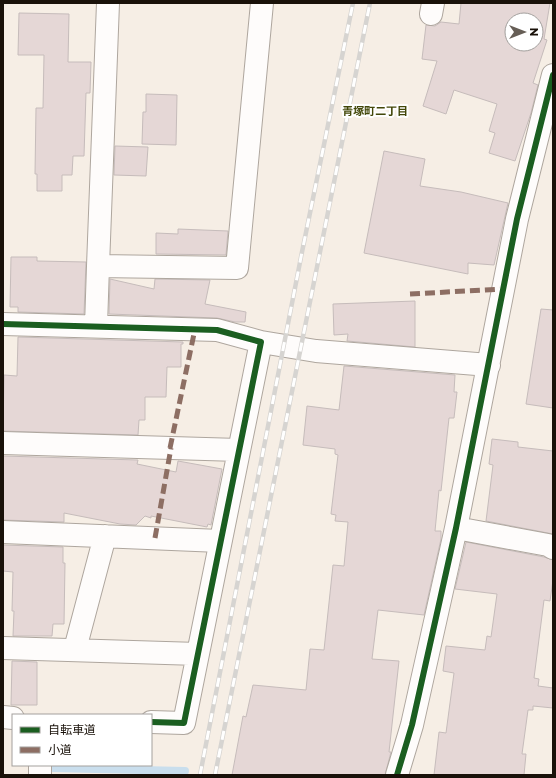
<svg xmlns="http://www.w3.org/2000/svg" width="556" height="778" viewBox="0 0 556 778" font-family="Montserrat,'Noto Sans JP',sans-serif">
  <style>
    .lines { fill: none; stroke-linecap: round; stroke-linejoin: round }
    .stream { stroke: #c9deed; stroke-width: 8 }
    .building { fill: #e5d7d6; stroke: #c6bcbb; fill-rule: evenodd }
    .street-casing { stroke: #aea69e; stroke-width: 24 }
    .street { stroke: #fefcfb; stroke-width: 22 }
    .rail-casing { stroke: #d6d4d1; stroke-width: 4.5 }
    .rail { stroke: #fff; stroke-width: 3; stroke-dasharray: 9; stroke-linecap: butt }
    .quiet { stroke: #8d6e63; stroke-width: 5; stroke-dasharray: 10 5; stroke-linecap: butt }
    .cycleway-casing { stroke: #fff; stroke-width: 8 }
    .cycleway { stroke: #1b5e20; stroke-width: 6 }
    .labels { text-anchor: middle; stroke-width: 4; stroke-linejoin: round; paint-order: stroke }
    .neighbourhood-label { font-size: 11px; font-weight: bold; fill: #424709; stroke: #fff }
  </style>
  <rect width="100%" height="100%" fill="#f6eee5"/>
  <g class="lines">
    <path class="stream" d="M 51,768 L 185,771"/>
  </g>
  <path class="building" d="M 461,3 L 550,3 L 544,39 L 547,40 L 533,83 L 538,85 L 531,113 L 515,161 L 489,153 L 495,133 L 489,131 L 497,104 L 454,90 L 446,114 L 423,106 L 437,61 L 422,59 L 426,25 L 435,26 L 441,22 L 459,24 ZM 512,20 L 536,20 L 536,44 L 512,44 Z
    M 19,13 L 69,14 L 68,62 L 91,62 L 90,93 L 86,93 L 84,156 L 73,156 L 72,175 L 62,175 L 62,191 L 37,191 L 37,174 L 35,174 L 36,108 L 43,108 L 44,55 L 18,55 Z
    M 146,94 L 177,95 L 176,145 L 142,144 L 143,112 L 146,112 Z
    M 115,146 L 148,147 L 146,176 L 114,175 Z
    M 384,151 L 425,159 L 420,186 L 461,192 L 508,203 L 494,265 L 468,263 L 468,274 L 364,253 Z
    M 178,229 L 228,231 L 226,255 L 156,254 L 156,233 L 178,234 Z
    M 11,257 L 37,257 L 37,261 L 86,262 L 84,314 L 18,312 L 18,307 L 10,307 Z
    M 110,279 L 154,289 L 155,279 L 210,280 L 205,304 L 246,312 L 245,322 L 235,322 L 217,318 L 109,314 Z
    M 415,301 L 415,347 L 347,341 L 348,334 L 334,335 L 333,304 Z
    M 541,309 L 553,310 L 553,408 L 526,404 Z
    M 18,337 L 183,342 L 183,344 L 181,344 L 181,367 L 167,367 L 166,397 L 145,397 L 145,420 L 139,420 L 138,435 L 3,431 L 4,375 L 17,376 Z
    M 344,366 L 455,375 L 454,392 L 457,392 L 454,418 L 449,418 L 441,491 L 439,490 L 435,531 L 441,531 L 441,539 L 424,615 L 378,610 L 372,659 L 399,661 L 389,752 L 391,752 L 385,775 L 232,775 L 243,716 L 246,717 L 253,685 L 306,690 L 310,649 L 324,650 L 333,565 L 344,566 L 348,522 L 335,521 L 336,515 L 331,514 L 338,455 L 335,454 L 335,449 L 303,445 L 307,406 L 339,410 Z
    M 492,439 L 518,442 L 518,447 L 553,451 L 553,534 L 486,521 L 493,465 L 489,464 Z
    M 3,456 L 138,460 L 137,464 L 176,472 L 178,461 L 222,469 L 211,525 L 208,524 L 207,527 L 151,516 L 151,518 L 145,516 L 136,525 L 120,524 L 64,513 L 64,522 L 3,520 Z
    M 466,542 L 544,557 L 553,560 L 553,580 L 550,601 L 544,600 L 534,678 L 539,679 L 538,686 L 553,688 L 553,708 L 533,706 L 533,710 L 528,710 L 522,754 L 526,754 L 524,775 L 434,775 L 439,732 L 446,733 L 454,673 L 443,671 L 446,646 L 485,650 L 487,636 L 491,637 L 497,594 L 455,589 Z
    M 3,545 L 63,547 L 63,563 L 65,563 L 64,624 L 53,624 L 52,636 L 13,636 L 14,611 L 12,611 L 13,572 L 3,571 Z
    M 12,661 L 37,662 L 37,705 L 11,705 Z"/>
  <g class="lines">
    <defs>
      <path id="street" d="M 108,3 L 98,266 L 237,268 L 262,3
        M 431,14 L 433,3
        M 3,324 L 217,330 L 261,342 L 184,723 L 151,722
        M 96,326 L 98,266
        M 261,342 L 316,351 L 489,365
        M 3,443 L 239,450
        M 456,528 L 548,545 L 553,548
        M 3,532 L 220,541
        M 3,648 L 198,654
        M 75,649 L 105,536
        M 3,717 L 13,718
        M 40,775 L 40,765
        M 397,775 L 412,725 L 456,528 L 517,219 L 553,75"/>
    </defs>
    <use href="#street" class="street-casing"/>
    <use href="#street" class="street"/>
    <defs>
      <path id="rail" d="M 200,775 L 302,252 L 353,3
        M 215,775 L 370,3"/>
    </defs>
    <use href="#rail" class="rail-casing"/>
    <use href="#rail" class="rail"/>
    <path class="quiet" d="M 410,294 L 503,289
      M 170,448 L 195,329
      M 155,538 L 171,448"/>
    <defs>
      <path id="cycleway" d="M 3,324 L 217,330 L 261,342 L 184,723 L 151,722
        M 397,775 L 412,725 L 456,528 L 517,219 L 553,75"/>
    </defs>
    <use href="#cycleway" class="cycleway-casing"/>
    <use href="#cycleway" class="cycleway"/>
  </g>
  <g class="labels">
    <g class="neighbourhood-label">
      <text x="375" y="115">青塚町二丁目</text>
    </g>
  </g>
  <rect width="556" height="778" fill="none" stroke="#191109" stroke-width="8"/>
  <rect x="12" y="714" width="140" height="52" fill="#ffffff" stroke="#a3a09d"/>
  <rect x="20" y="727" width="20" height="6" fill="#1b5e20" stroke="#a3a09d"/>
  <text x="48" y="734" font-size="12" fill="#191109">自転車道</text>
  <rect x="20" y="747" width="20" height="6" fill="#8d6e63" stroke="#a3a09d"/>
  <text x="48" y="754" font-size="12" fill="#191109">小道</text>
  <g transform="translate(524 32) rotate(90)"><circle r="19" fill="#ffffff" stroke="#a3a09d"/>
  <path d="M0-3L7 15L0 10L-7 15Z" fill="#665e56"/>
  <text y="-6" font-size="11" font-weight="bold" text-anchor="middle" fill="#191109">N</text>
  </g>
</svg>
